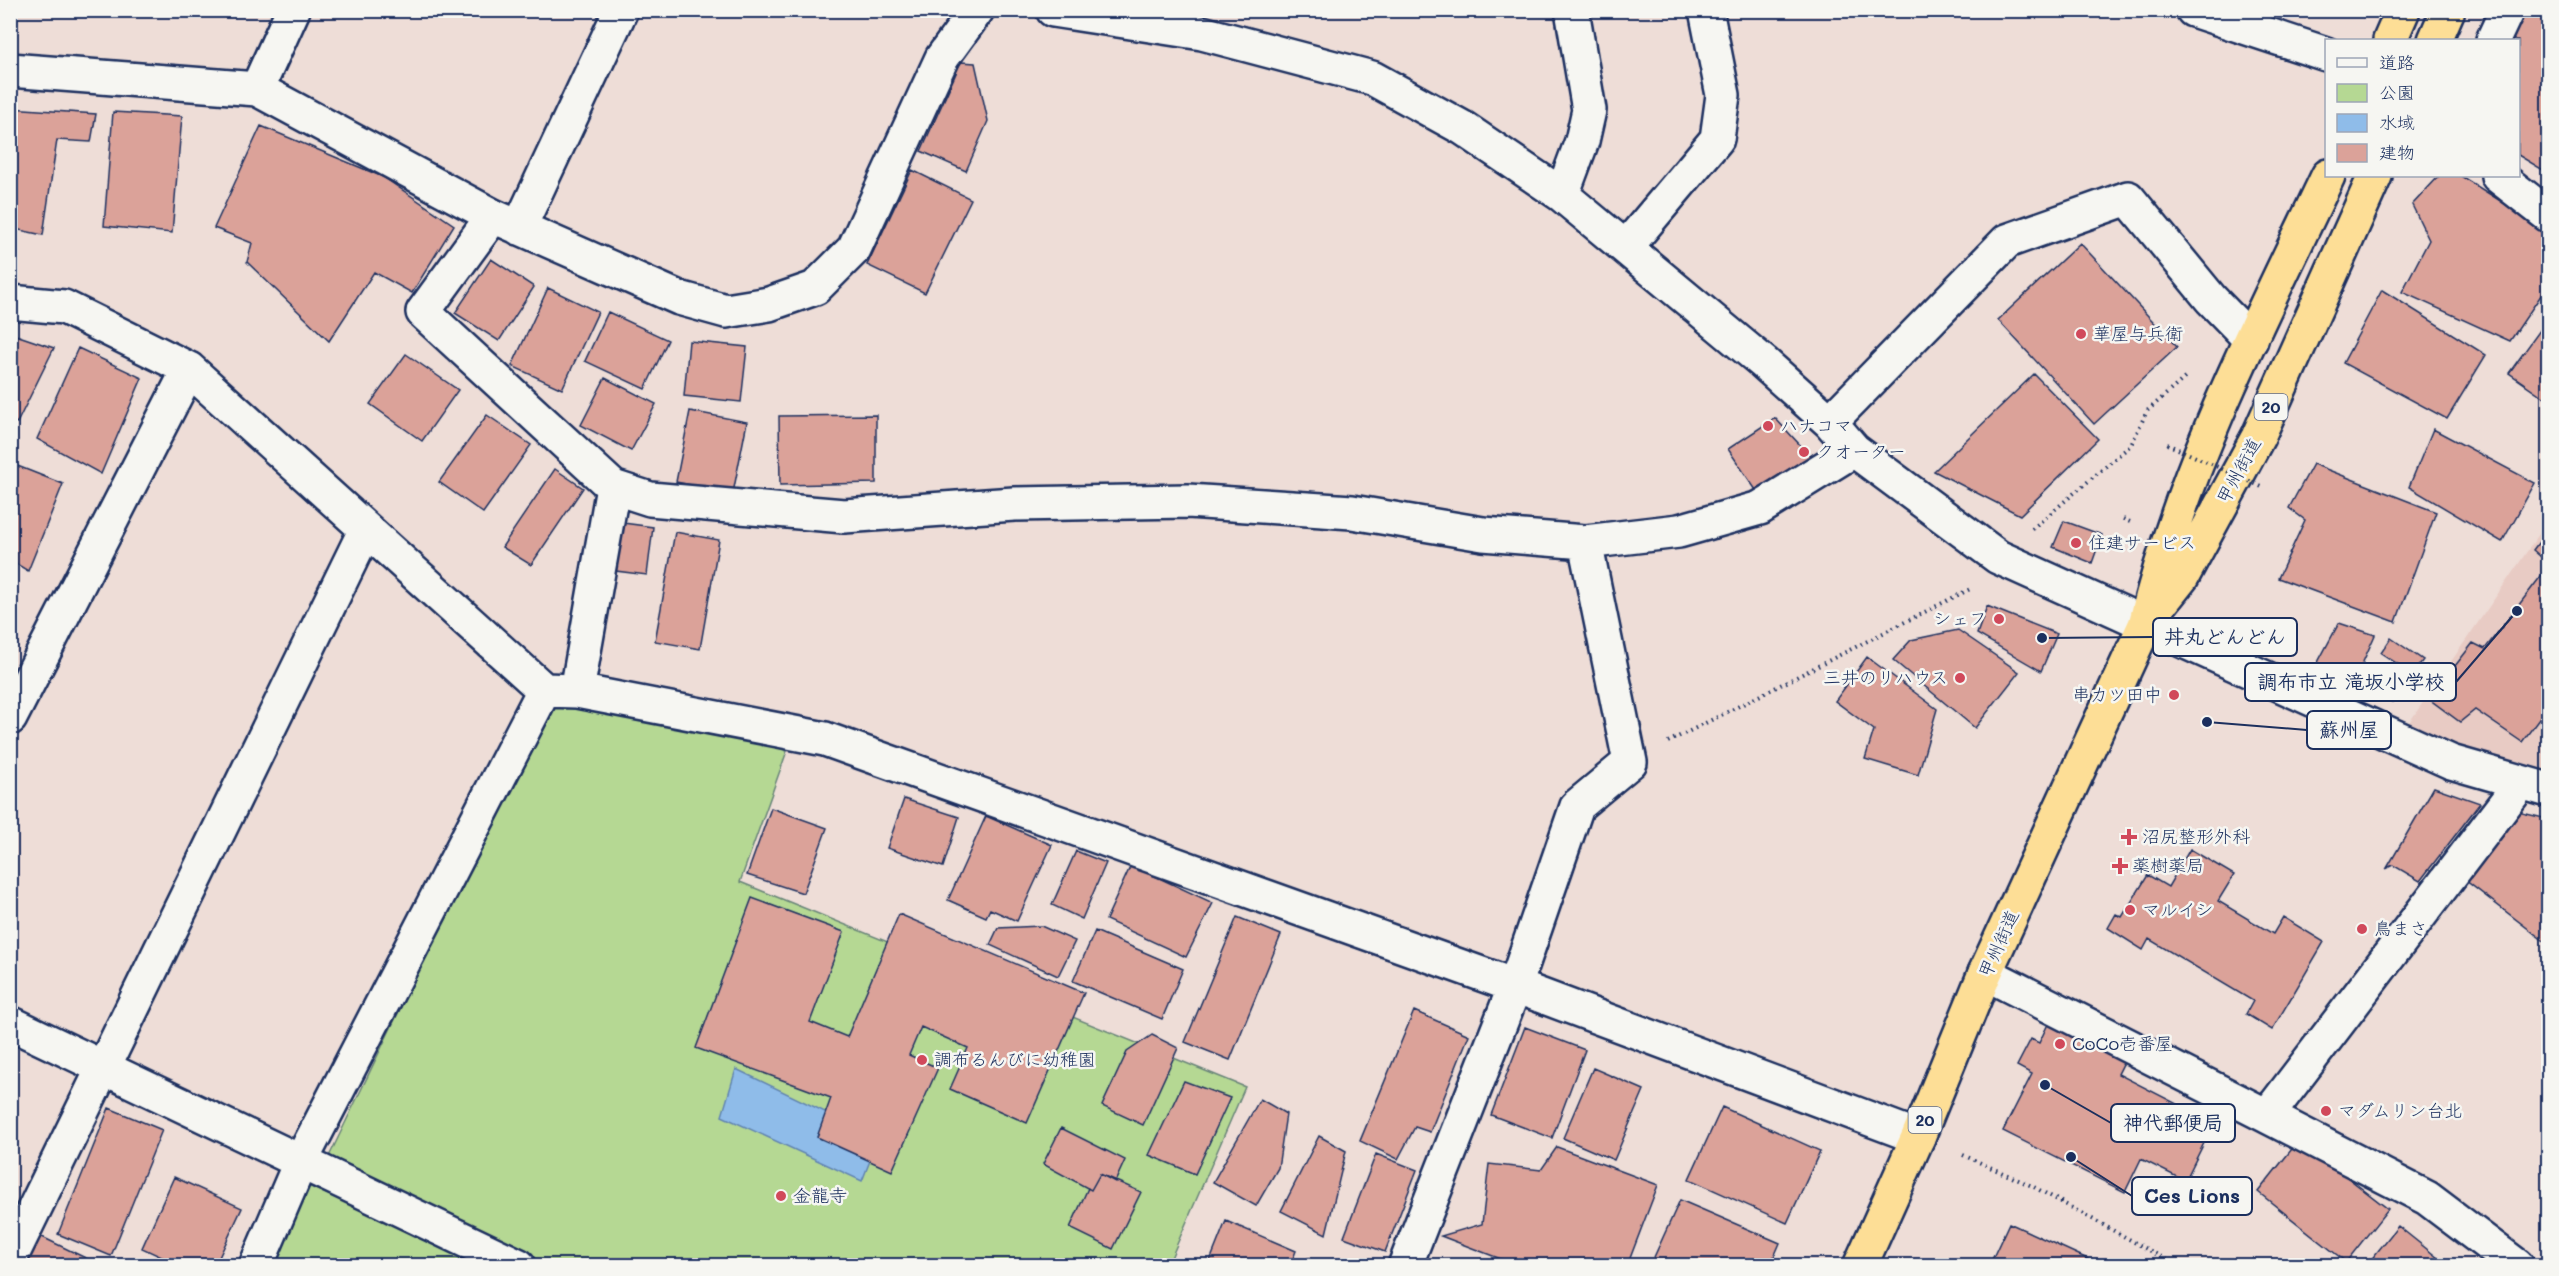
<svg xmlns="http://www.w3.org/2000/svg" width="2559" height="1276" viewBox="0 0 2559 1276" font-family="Mali,'Klee One',sans-serif">
  <style>
    .built { fill: #e8cbc4 }
    .green { fill: #b5d893; stroke: #688478; stroke-width: 1.5 }
    .water { fill: #8fbce9; stroke: #6184b1; stroke-width: 1.5 }
    .building { fill: #dba299; stroke: #1b2f5e; stroke-width: 1.5 }
    .lines { fill: none; stroke-linecap: round; stroke-linejoin: round }
    .minor-casing { stroke: #1b2f5e; stroke-width: 38 }
    .highway-casing { stroke: #1b2f5e; stroke-width: 38 }
    .path { stroke: #1b2f5e; stroke-width: 4; stroke-dasharray: 1.5 4.5; stroke-linecap: butt }
    .minor { stroke: #f6f6f2; stroke-width: 33 }
    .highway { stroke: #fdde96; stroke-width: 33 }
    .path-bridge { stroke: #1b2f5e; stroke-width: 4; stroke-dasharray: 1.5 4.5; stroke-linecap: butt }
    .poi-dot { fill: #d1495b; stroke: #f6f6f2; stroke-width: 2 }
    .labels { text-anchor: middle; stroke-width: 5; stroke-linejoin: round; paint-order: stroke }
    .shield { fill: #f6f6f2; stroke: #5d6b8a; stroke-width: 1.5 }
    .shield-label { font-size: 16px; font-weight: bold; fill: #1b2f5e }
    .poi-label { font-size: 18px; fill: #1b2f5e; stroke: #f6f6f2; text-anchor: start }
    .street-label { font-size: 18px; fill: #1b2f5e; stroke: #f6f6f2 }
    .leader { fill: none; stroke: #1b2f5e; stroke-width: 2 }
    .callout-dot { fill: #1b2f5e; stroke: #f6f6f2; stroke-width: 2 }
    .callout { fill: #f6f6f2; stroke: #1b2f5e; stroke-width: 2 }
    .callout-label { font-size: 20px; text-anchor: middle; font-weight: bold; fill: #1b2f5e }
  </style>
  <rect width="100%" height="100%" fill="#eeddd7"/>
  <filter id="ink" filterUnits="userSpaceOnUse"><feTurbulence type="fractalNoise" baseFrequency=".0167" numOctaves="2"/><feDisplacementMap in="SourceGraphic" scale="12" xChannelSelector="R" yChannelSelector="G"/><feConvolveMatrix kernelMatrix="1 2 1 2 8 2 1 2 1" color-interpolation-filters="sRGB"/></filter>
  <g filter="url(#ink)">
    <path class="built" d="M 2548,521 L 2548,780 L 2478,764 L 2406,727 Z"/>
    <path class="green" d="M 661,704 L 787,751 L 740,882 L 1245,1087 L 1168,1265 L 548,1265 L 323,1169 L 545,708 Z
      M 299,1182 L 491,1265 L 261,1266 Z"/>
    <path class="water" d="M 736,1069 L 879,1138 L 862,1181 L 722,1116 Z"/>
    <path class="building" d="M 2522,10 L 2548,10 L 2548,173 L 2518,155 L 2518,40 L 2508,40 Z
      M 961,62 L 975,63 L 988,121 L 966,171 L 921,151 Z
      M 10,108 L 96,114 L 91,142 L 57,140 L 43,235 L 10,228 Z
      M 113,112 L 182,116 L 172,233 L 104,226 Z
      M 261,126 L 383,177 L 454,225 L 412,293 L 374,272 L 329,341 L 247,262 L 252,243 L 214,228 Z
      M 912,170 L 971,199 L 925,293 L 867,265 Z
      M 2439,176 L 2461,176 L 2548,231 L 2548,285 L 2510,341 L 2402,292 L 2429,240 L 2412,205 Z
      M 2080,243 L 2177,347 L 2094,424 L 1998,320 Z
      M 491,259 L 534,287 L 499,341 L 455,313 Z
      M 548,288 L 598,312 L 562,389 L 512,366 Z
      M 2382,290 L 2486,355 L 2447,419 L 2343,363 Z
      M 608,312 L 668,340 L 645,389 L 585,361 Z
      M 2548,319 L 2548,400 L 2509,373 Z
      M 10,333 L 54,348 L 17,423 L 10,419 Z
      M 689,341 L 747,347 L 741,402 L 684,396 Z
      M 78,348 L 142,378 L 101,474 L 37,439 Z
      M 406,354 L 458,390 L 422,441 L 370,404 Z
      M 2034,374 L 2098,439 L 2020,515 L 1934,471 Z
      M 605,378 L 656,404 L 631,451 L 581,425 Z
      M 690,411 L 747,422 L 733,493 L 676,482 Z
      M 487,415 L 531,445 L 483,513 L 439,482 Z
      M 876,415 L 876,483 L 780,485 L 779,416 Z
      M 1775,418 L 1813,459 L 1760,496 L 1728,449 Z
      M 2433,429 L 2535,483 L 2502,542 L 2409,487 Z
      M 10,463 L 63,484 L 28,571 L 10,560 Z
      M 2313,464 L 2436,512 L 2396,622 L 2278,578 L 2305,520 L 2289,508 Z
      M 555,469 L 583,488 L 531,565 L 502,547 Z
      M 2064,521 L 2102,535 L 2092,563 L 2053,547 Z
      M 623,523 L 653,527 L 647,575 L 616,571 Z
      M 2548,530 L 2548,563 L 2533,550 Z
      M 675,532 L 719,540 L 700,649 L 655,641 Z
      M 2548,567 L 2548,707 L 2522,742 L 2475,710 L 2460,722 L 2429,699 L 2473,643 L 2485,649 Z
      M 10,593 L 18,596 L 10,612 Z
      M 1987,606 L 2057,634 L 2041,671 L 1977,634 Z
      M 2339,623 L 2375,635 L 2354,682 L 2316,666 Z
      M 1958,630 L 2019,672 L 1975,728 L 1893,660 L 1911,640 Z
      M 2391,638 L 2423,660 L 2392,702 L 2379,693 L 2399,665 L 2381,653 Z
      M 1867,657 L 1937,709 L 1918,775 L 1865,759 L 1874,730 L 1835,701 Z
      M 2434,787 L 2480,803 L 2420,881 L 2393,865 L 2387,868 Z
      M 904,799 L 959,817 L 943,867 L 887,848 Z
      M 771,808 L 827,828 L 803,893 L 747,875 Z
      M 2518,812 L 2548,819 L 2548,944 L 2465,880 Z
      M 986,816 L 1052,845 L 1017,921 L 990,909 L 986,917 L 948,900 Z
      M 2190,849 L 2234,875 L 2218,901 L 2273,934 L 2283,917 L 2324,942 L 2272,1030 L 2246,1014 L 2253,1001 L 2149,939 L 2143,950 L 2108,928 L 2116,914 L 2122,917 L 2148,875 L 2168,887 Z
      M 1076,851 L 1106,863 L 1082,919 L 1052,905 Z
      M 1131,865 L 1213,903 L 1186,957 L 1106,920 Z
      M 752,898 L 844,932 L 810,1022 L 847,1037 L 899,914 L 1084,993 L 1027,1123 L 950,1089 L 968,1048 L 921,1027 L 909,1055 L 938,1068 L 892,1171 L 817,1137 L 831,1098 L 696,1048 Z
      M 1237,917 L 1281,935 L 1230,1060 L 1185,1042 Z
      M 1041,926 L 1075,941 L 1058,976 L 990,945 L 998,928 Z
      M 1095,931 L 1183,969 L 1162,1019 L 1073,981 Z
      M 1414,1011 L 1469,1035 L 1430,1132 L 1415,1127 L 1398,1159 L 1360,1141 Z
      M 2049,1022 L 2125,1060 L 2118,1074 L 2214,1123 L 2185,1181 L 2141,1159 L 2125,1192 L 2003,1131 L 2032,1074 L 2017,1066 L 2031,1039 L 2039,1043 Z
      M 1525,1027 L 1585,1050 L 1552,1138 L 1491,1115 Z
      M 1152,1035 L 1178,1048 L 1143,1125 L 1102,1106 L 1127,1052 Z
      M 1593,1068 L 1644,1090 L 1614,1160 L 1563,1138 Z
      M 1184,1081 L 1230,1098 L 1195,1174 L 1149,1155 Z
      M 1260,1099 L 1286,1114 L 1278,1168 L 1256,1206 L 1213,1182 Z
      M 1722,1107 L 1820,1151 L 1787,1223 L 1689,1179 Z
      M 109,1108 L 162,1130 L 111,1256 L 58,1234 Z
      M 1061,1128 L 1125,1160 L 1115,1182 L 1100,1174 L 1091,1190 L 1043,1164 Z
      M 1319,1136 L 1346,1151 L 1326,1234 L 1281,1211 Z
      M 2299,1140 L 2388,1209 L 2346,1262 L 2258,1192 Z
      M 1557,1147 L 1658,1185 L 1627,1266 L 1519,1266 L 1441,1236 L 1482,1224 L 1489,1164 L 1541,1170 Z
      M 1376,1154 L 1417,1170 L 1385,1252 L 1344,1237 Z
      M 1100,1174 L 1141,1192 L 1113,1249 L 1070,1228 L 1088,1188 L 1091,1190 Z
      M 174,1177 L 242,1208 L 215,1266 L 181,1266 L 142,1248 Z
      M 1680,1200 L 1780,1243 L 1770,1266 L 1650,1266 Z
      M 1226,1221 L 1296,1251 L 1290,1266 L 1208,1266 Z
      M 2009,1223 L 2103,1266 L 1989,1266 Z
      M 2398,1226 L 2448,1266 L 2366,1266 Z
      M 40,1236 L 100,1265 L 99,1266 L 26,1266 Z
      M 1308,1258 L 1323,1266 L 1305,1266 Z"/>
    <g class="lines">
      <defs>
        <path id="minor" d="M 1053,10 L 1202,33 L 1372,78 L 1463,128 L 1562,195 L 1763,362 L 1830,422 L 1854,450 L 1998,557 L 2451,762 L 2548,790
          M 2193,10 L 2326,54
          M 2493,40 L 2507,10
          M 10,70 L 257,89 L 493,216 L 679,298 L 726,311 L 769,304 L 815,288 L 854,249 L 942,58 L 977,10
          M 257,89 L 293,10
          M 2498,176 L 2548,215
          M 1562,195 L 1582,141 L 1589,110 L 1572,10
          M 493,216 L 423,312 L 613,487 L 650,499 L 844,516 L 1014,504 L 1188,501 L 1352,512 L 1483,534 L 1585,542 L 1679,531 L 1760,508 L 1854,450
          M 519,228 L 621,10
          M 1627,246 L 1717,139 L 1723,95 L 1706,10
          M 10,302 L 64,307 L 189,369 L 544,690 L 577,691 L 825,739 L 1515,986 L 1918,1137
          M 1830,422 L 2007,241 L 2128,198 L 2211,299 L 2251,340
          M 577,691 L 613,487
          M 10,718 L 189,369
          M 1985,973 L 2267,1116
          M 10,1023 L 519,1266
          M 10,1259 L 365,531
          M 256,1266 L 300,1163 L 544,690
          M 1405,1266 L 1515,986 L 1577,806 L 1630,762 L 1585,542
          M 2517,1266 L 2427,1198 L 2267,1116 L 2520,784"/>
        <path id="highway" d="M 2390,40 L 2403,10
          M 2435,40 L 2448,10
          M 2151,616 L 2182,577 L 2258,437 L 2375,176
          M 1860,1266 L 1918,1137 L 1985,973 L 2145,625 C 2183,466 2259,322 2328,176"/>
      </defs>
      <use href="#minor" class="minor-casing"/>
      <use href="#highway" class="highway-casing"/>
      <path class="path" d="M 2123,519 L 2130,522 L 2132,519
        M 2032,529 L 2131,445 L 2147,411 L 2187,376
        M 1668,742 L 1972,588
        M 1963,1155 L 2032,1186 L 2178,1266"/>
      <use href="#minor" class="minor"/>
      <use href="#highway" class="highway"/>
      <path class="path-bridge" d="M 2167,444 L 2264,488"/>
    </g>
  </g>
  <g class="poi-dot">
    <circle cx="2081" cy="334" r="6"/>
    <circle cx="1768" cy="426" r="6"/>
    <circle cx="1804" cy="452" r="6"/>
    <circle cx="2076" cy="543" r="6"/>
    <circle cx="1999" cy="619" r="6"/>
    <circle cx="1960" cy="678" r="6"/>
    <circle cx="2174" cy="695" r="6"/>
    <path d="M2126 828h6v6h6v6h-6v6h-6v-6h-6v-6h6z"/>
    <path d="M2117 857h6v6h6v6h-6v6h-6v-6h-6v-6h6z"/>
    <circle cx="2130" cy="910" r="6"/>
    <circle cx="2362" cy="929" r="6"/>
    <circle cx="2060" cy="1044" r="6"/>
    <circle cx="922" cy="1060" r="6"/>
    <circle cx="2326" cy="1111" r="6"/>
    <circle cx="781" cy="1196" r="6"/>
  </g>
  <g class="labels">
    <g class="shield">
      <rect x="2254.5" y="394" width="33" height="26" rx="4.5"/>
      <rect x="1908.5" y="1107" width="33" height="26" rx="4.5"/>
    </g>
    <g class="shield-label">
      <text x="2271" y="413">20</text>
      <text x="1925" y="1126">20</text>
    </g>
    <g class="poi-label">
      <text x="2093" y="340">華屋与兵衛</text>
      <text x="1780" y="432">ハナコマ</text>
      <text x="1816" y="458">クオーター</text>
      <text x="2088" y="549">住建サービス</text>
      <text x="1987" y="625" text-anchor="end">シェフ</text>
      <text x="1948" y="684" text-anchor="end">三井のリハウス</text>
      <text x="2162" y="701" text-anchor="end">串カツ田中</text>
      <text x="2142" y="843">沼尻整形外科</text>
      <text x="2132" y="872">薬樹薬局</text>
      <text x="2142" y="916">マルイシ</text>
      <text x="2374" y="935">鳥まさ</text>
      <text x="2072" y="1050">CoCo壱番屋</text>
      <text x="934" y="1066">調布るんびに幼稚園</text>
      <text x="2338" y="1117">マダムリン台北</text>
      <text x="793" y="1202">金龍寺</text>
    </g>
    <g class="street-label">
      <text transform="translate(2239 471) rotate(-62)" y="6">甲州街道</text>
      <text transform="translate(1999 944) rotate(-66)" y="6">甲州街道</text>
    </g>
  </g>
  <path class="leader" d="M2042 638L2153 637M2517 611L2456 682M2207 722L2307 730M2045 1085L2111 1123M2071 1157L2132 1196"/>
  <g class="callout-dot">
    <circle cx="2042" cy="638" r="6"/>
    <circle cx="2517" cy="611" r="6"/>
    <circle cx="2207" cy="722" r="6"/>
    <circle cx="2045" cy="1085" r="6"/>
    <circle cx="2071" cy="1157" r="6"/>
  </g>
  <g class="callout">
    <rect x="2153" y="618" width="144" height="38" rx="6"/>
    <rect x="2245" y="663" width="211" height="38" rx="6"/>
    <rect x="2307" y="711" width="84" height="38" rx="6"/>
    <rect x="2111" y="1104" width="124" height="38" rx="6"/>
    <rect x="2132" y="1177" width="120" height="38" rx="6"/>
  </g>
  <g class="callout-label">
    <text x="2225" y="644">丼丸どんどん</text>
    <text x="2351" y="689">調布市立 滝坂小学校</text>
    <text x="2349" y="737">蘇州屋</text>
    <text x="2173" y="1130">神代郵便局</text>
    <text x="2192" y="1203">Ces Lions</text>
  </g>
  <rect width="2559" height="1276" fill="none" stroke="#f6f6f2" stroke-width="36"/>
  <rect x="18" y="18" width="2523" height="1240" fill="none" stroke="#1b2f5e" stroke-width="2" filter="url(#ink)"/>
  <rect x="2325" y="39" width="195" height="138" fill="#f6f6f2" stroke="#9ea6b7" stroke-width="1.5"/>
  <rect x="2337" y="58" width="30" height="9" fill="#f6f6f2" stroke="#9ea6b7" stroke-width="1.5"/>
  <text x="2379" y="69" font-size="18" fill="#1b2f5e">道路</text>
  <rect x="2337" y="84" width="30" height="18" fill="#b5d893" stroke="#9ea6b7" stroke-width="1.5"/>
  <text x="2379" y="99" font-size="18" fill="#1b2f5e">公園</text>
  <rect x="2337" y="114" width="30" height="18" fill="#8fbce9" stroke="#9ea6b7" stroke-width="1.5"/>
  <text x="2379" y="129" font-size="18" fill="#1b2f5e">水域</text>
  <rect x="2337" y="144" width="30" height="18" fill="#dba299" stroke="#9ea6b7" stroke-width="1.5"/>
  <text x="2379" y="159" font-size="18" fill="#1b2f5e">建物</text>
</svg>
